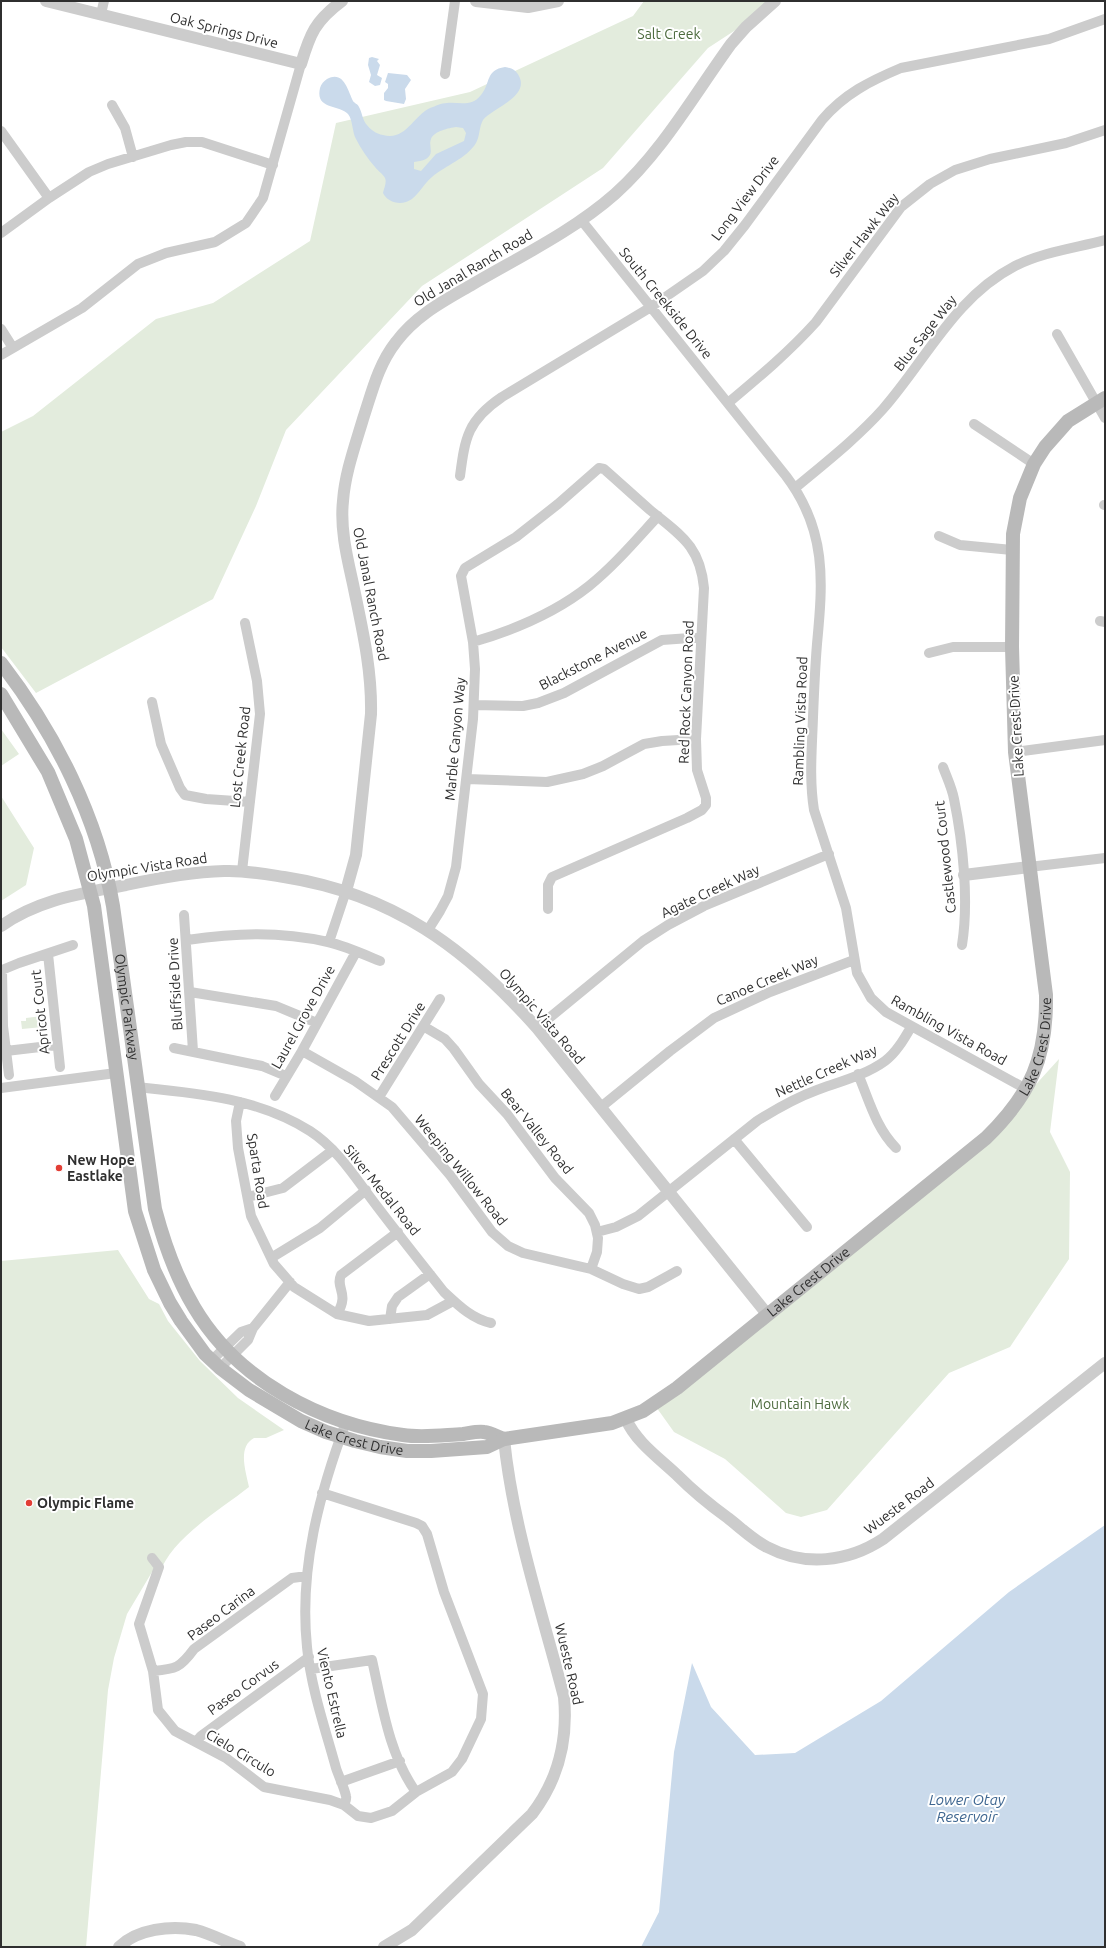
<svg xmlns="http://www.w3.org/2000/svg" width="1106" height="1948" viewBox="0 0 1106 1948" font-family="Ubuntu,sans-serif">
  <style>
    .green { fill: #e3ecdd }
    .water { fill: #cadaeb; fill-rule: evenodd }
    .lines { fill: none; stroke-linecap: round; stroke-linejoin: round }
    .minor { stroke: #ccc; stroke-width: 10 }
    .tertiary { stroke: #ccc; stroke-width: 12 }
    .secondary { stroke: #b9b9b9; stroke-width: 14 }
    .poi-dot { fill: #e23e35; stroke: #fff; stroke-width: 1.5 }
    .labels { text-anchor: middle; stroke-width: 4; stroke-linejoin: round; paint-order: stroke }
    .street-label { font-size: 14px; fill: #2f2f2f; stroke: #fff }
    .park-label { font-size: 14px; fill: #4c6a3d; stroke: #fff }
    .poi-label { font-size: 14px; font-weight: bold; fill: #2f2f2f; stroke: #fff; text-anchor: start }
    .water-label { font-size: 15px; font-style: italic; fill: #3e6690; stroke: #fff }
  </style>
  <rect width="100%" height="100%" fill="#fff"/>
  <path class="green" d="M 644,1 L 780,1 L 708,48 L 603,168 L 422,286 L 286,430 L 256,506 L 213,599 L 36,693 L 1,647 L 1,432 L 33,416 L 156,319 L 213,303 L 310,241 L 336,123 L 470,92 L 633,16 Z
    M 1,729 L 19,754 L 1,766 Z
    M 1,796 L 34,848 L 26,885 L 1,901 Z
    M 42,1016 L 43,1027 L 22,1029 L 21,1021 L 26,1021 L 26,1018 Z
    M 1059,1059 L 1050,1132 L 1070,1172 L 1069,1259 L 1010,1347 L 949,1373 L 827,1510 L 801,1517 L 786,1513 L 725,1459 L 674,1432 L 654,1404 L 999,1125 Z
    M 118,1250 L 149,1299 L 159,1304 L 168,1321 L 200,1361 L 238,1398 L 284,1430 L 266,1438 L 254,1438 C 237,1447 246,1472 249,1487 C 220,1510 170,1539 159,1575 L 152,1572 L 127,1614 L 114,1658 L 108,1690 L 86,1947 L 1,1947 L 1,1261 Z"/>
  <path class="water" d="M 372,57 L 379,59 L 377,61 L 380,65 L 377,75 L 382,78 L 380,85 L 375,86 L 369,82 L 371,75 L 368,65 L 369,58 Z
    M 505,67 C 511,68 516,70 519,76 C 530,97 491,109 483,120 C 479,127 480,136 476,143 C 466,159 446,165 432,177 C 423,184 417,199 406,202 C 397,205 387,201 383,193 C 384,188 387,183 385,178 C 383,174 378,171 375,167 C 368,159 361,149 356,139 C 352,132 353,120 348,114 C 339,104 315,110 320,88 C 321,84 324,81 327,79 C 344,70 348,91 353,101 C 354,103 358,104 359,107 C 362,112 362,118 366,124 C 370,129 376,134 383,135 C 406,141 413,116 430,108 C 436,106 441,103 447,103 C 460,102 472,107 481,95 C 491,83 485,70 505,67 ZM 456,127 L 463,128 L 466,133 L 464,141 L 436,154 L 421,171 L 414,169 L 414,162 C 418,161 422,161 426,159 C 435,153 428,146 431,139 C 434,131 449,128 456,127 Z
    M 388,73 L 407,75 L 411,80 L 405,89 L 406,99 L 404,104 L 386,101 L 384,100 L 384,93 L 388,88 L 388,84 L 385,82 Z
    M 1105,1525 L 1105,1947 L 641,1947 L 659,1912 L 674,1752 L 692,1663 L 711,1707 L 755,1755 L 795,1753 L 881,1701 L 1009,1592 Z"/>
  <g class="lines">
    <path class="minor" d="M 101,14 L 104,1
      M 445,74 L 455,1
      M 112,105 L 125,128 L 133,157
      M 1,131 L 49,198
      M 582,221 L 786,476 C 827,530 823,581 817,644 C 815,668 814,692 813,717 C 812,748 809,779 814,810 L 846,908 L 857,973 L 871,998 L 886,1012 L 1026,1089
      M 1,233 L 49,198 L 89,172 L 108,164 L 171,145 L 186,142 L 202,142 L 273,165
      M 1,329 L 13,348
      M 1057,334 L 1105,418
      M 1,355 L 82,308 L 138,264 L 166,253 L 215,242 L 246,223 L 263,198 L 301,64
      M 728,403 C 759,377 789,352 816,322 L 901,207 L 930,184 L 955,170 L 990,159 L 1066,143 L 1105,130
      M 974,424 L 1034,464
      M 460,476 C 465,437 468,420 502,397 L 651,307 L 703,271 L 724,251 L 745,225 L 822,120 C 844,94 870,81 901,68 L 1049,39 L 1105,19
      M 795,488 C 825,463 857,438 883,409 C 926,360 955,297 1015,266 C 1043,252 1075,248 1105,240
      M 1104,505 L 1105,505
      M 939,536 L 960,545 L 1012,550
      M 1100,621 L 1105,622
      M 473,642 C 514,630 555,613 589,586 C 614,566 636,540 658,516
      M 929,653 L 953,647 L 1012,647
      M 152,702 L 161,744 L 180,788 L 185,795 L 206,799 L 250,802
      M 474,705 L 523,706 L 538,703 L 564,693 L 662,640 L 690,638 L 701,638
      M 1015,752 L 1105,740
      M 943,767 C 947,778 952,788 954,799 C 963,843 969,901 962,945
      M 467,779 L 547,782 L 583,774 L 603,766 L 644,744 L 662,741 L 696,739
      M 1029,867 L 1105,858
      M 242,871 L 260,714 L 257,681 L 245,623
      M 184,915 L 193,1051
      M 428,930 L 440,911 L 448,896 L 456,867 L 473,719 L 475,669 L 473,642 L 461,576 L 465,568 L 516,537 L 558,504 L 599,468 L 604,469 C 620,483 635,497 650,510 C 680,535 700,545 704,588 L 696,739 L 697,770 L 706,798 L 706,805 L 702,810 L 687,818 L 552,877 L 548,885 L 548,909
      M 187,940 C 236,933 279,931 328,942 C 345,946 363,954 380,961
      M 329,942 L 346,891
      M 48,954 L 60,1067
      M 190,992 L 276,1006 L 317,1023
      M 423,1026 L 445,1039 L 454,1049 L 479,1084 L 507,1114 L 555,1178 L 589,1213 L 595,1225 L 598,1238 L 597,1252 L 591,1269
      M 537,1028 L 643,941 L 668,925 L 704,906 L 829,854
      M 174,1048 L 262,1066 L 286,1076
      M 6,1051 L 57,1045
      M 302,1051 L 355,1081 L 392,1107 L 450,1175 L 492,1232 L 508,1246 L 523,1253 L 591,1269 L 623,1284 L 639,1289 L 648,1287 L 677,1271
      M 858,1074 C 869,1100 876,1128 896,1148
      M 9,1075 L 3,1026 L 2,970 L 19,963 L 73,945
      M 137,1087 C 197,1093 258,1098 310,1131 C 338,1149 356,1179 376,1205 C 398,1234 421,1263 444,1292 C 458,1305 472,1319 491,1323
      M 1,1088 L 116,1073
      M 275,1096 L 302,1051 L 356,952
      M 379,1097 L 440,999
      M 240,1102 L 236,1121 L 238,1148 L 251,1216 L 274,1264 L 294,1287 L 337,1314 L 369,1321 L 427,1315 L 453,1301
      M 601,1107 L 670,1051 L 714,1018 L 770,992 L 854,960
      M 734,1139 L 807,1227
      M 248,1197 L 283,1188 L 333,1150
      M 597,1232 L 616,1227 L 638,1216 L 757,1121 C 776,1109 795,1098 817,1090 C 839,1082 866,1075 885,1061 C 896,1053 904,1039 911,1027
      M 271,1258 L 320,1228 L 366,1190
      M 337,1314 C 350,1293 335,1288 341,1275 L 398,1232
      M 390,1319 L 392,1306 L 398,1297 L 430,1274
      M 212,1360 L 241,1332 L 253,1328
      M 220,1368 L 248,1340 L 253,1328 L 290,1282
      M 152,1558 L 159,1567 L 139,1624 L 153,1671 L 158,1710 L 175,1731 L 226,1758 L 264,1787 L 330,1800 L 344,1805 L 358,1816 L 371,1818 L 392,1811 L 416,1792 L 452,1772 L 462,1759 L 481,1719 L 483,1694 L 444,1592 L 427,1534 L 422,1526 L 416,1523 L 322,1493
      M 311,1669 L 372,1660 C 382,1704 389,1755 416,1792
      M 153,1671 C 176,1669 180,1668 194,1649 L 292,1578 L 307,1576
      M 196,1742 L 201,1736 L 309,1657
      M 341,1782 L 400,1761
      M 344,1805 C 345,1802 347,1799 346,1796 C 344,1787 339,1777 336,1768 C 325,1728 311,1688 307,1647 C 299,1569 319,1495 346,1422"/>
    <path class="tertiary" d="M 46,1 L 301,64 C 310,34 315,21 342,1
      M 476,1 L 528,7 L 558,1
      M 964,875 L 1029,867
      M 346,891 L 356,855 L 371,714 C 372,669 362,628 353,584 C 347,557 340,529 343,501 C 345,473 355,446 363,419 C 372,392 378,365 396,342 C 416,315 444,301 473,284 C 521,256 573,231 615,194 C 662,152 694,95 731,44 L 746,27 L 775,1
      M 1,926 C 40,899 80,894 126,885 C 158,878 191,872 224,871 C 244,870 265,874 284,877 C 393,894 466,948 537,1028 L 767,1314
      M 626,1419 C 636,1442 659,1458 677,1475 C 693,1491 710,1505 728,1518 C 741,1528 753,1540 767,1547 C 805,1567 848,1562 883,1539 L 1105,1363
      M 119,1947 C 137,1929 171,1925 196,1930 C 211,1934 226,1942 240,1947
      M 384,1947 L 412,1930 L 532,1814 C 558,1780 568,1740 564,1697 C 542,1612 513,1527 504,1439"/>
    <g class="secondary">
      <path id="s1" d="M 1,663 C 55,733 98,818 113,906 L 155,1209 C 164,1243 176,1277 194,1307 C 237,1380 320,1424 403,1435 C 423,1438 443,1435 463,1434 C 470,1433 478,1431 484,1432 C 491,1433 498,1437 504,1439"/>
      <path id="s2" d="M 1,694 L 48,772 L 76,839 L 94,906 L 135,1211 L 154,1270 L 170,1303 L 181,1321 L 205,1354 L 220,1368 L 249,1390 L 301,1421 L 326,1432 L 355,1441 L 380,1447 L 407,1451 L 431,1451 L 487,1447 L 504,1439 L 612,1423 L 643,1411 L 677,1388 L 986,1138 C 1031,1094 1047,1058 1046,995 L 1015,752 L 1012,647 L 1013,534 L 1020,498 L 1034,464 L 1045,447 L 1068,421 L 1105,398"/>
    </g>
  </g>
  <g class="poi-dot">
    <circle cx="59" cy="1168" r="4"/>
    <circle cx="29" cy="1503" r="4"/>
  </g>
  <g class="labels">
    <g class="street-label">
      <text transform="translate(224 30) rotate(14)" y="5">Oak Springs Drive</text>
      <text transform="translate(745 198) rotate(-53)" y="5">Long View Drive</text>
      <text transform="translate(864 235) rotate(-52)" y="5">Silver Hawk Way</text>
      <text transform="translate(473 268) rotate(-31)" y="5">Old Janal Ranch Road</text>
      <text transform="translate(666 303) rotate(51)" y="5">South Creekside Drive</text>
      <text transform="translate(925 333) rotate(-52)" y="5">Blue Sage Way</text>
      <text transform="translate(371 594) rotate(79)" y="5">Old Janal Ranch Road</text>
      <text transform="translate(593 659) rotate(-27)" y="5">Blackstone Avenue</text>
      <text transform="translate(686 692) rotate(-88)" y="5">Red Rock Canyon Road</text>
      <text transform="translate(800 721) rotate(-88)" y="5">Rambling Vista Road</text>
      <text transform="translate(1016 726) rotate(-93)" y="5">Lake Crest Drive</text>
      <text transform="translate(455 739) rotate(-85)" y="5">Marble Canyon Way</text>
      <text transform="translate(240 757) rotate(-84)" y="5">Lost Creek Road</text>
      <text transform="translate(945 857) rotate(-96)" y="5">Castlewood Court</text>
      <text transform="translate(147 867) rotate(-9)" y="5">Olympic Vista Road</text>
      <text transform="translate(710 891) rotate(-25)" y="5">Agate Creek Way</text>
      <text transform="translate(767 980) rotate(-23)" y="5">Canoe Creek Way</text>
      <text transform="translate(175 984) rotate(-93)" y="5">Bluffside Drive</text>
      <text dy="5" stroke="none"><textPath href="#s1" startOffset="372">Olympic Parkway</textPath></text>
      <text transform="translate(40 1012) rotate(-96)" y="5">Apricot Court</text>
      <text transform="translate(542 1016) rotate(49)" y="5">Olympic Vista Road</text>
      <text transform="translate(303 1017) rotate(-61)" y="5">Laurel Grove Drive</text>
      <text transform="translate(949 1030) rotate(29)" y="5">Rambling Vista Road</text>
      <text transform="translate(398 1041) rotate(-58)" y="5">Prescott Drive</text>
      <text dy="5" stroke="none"><textPath href="#s2" startOffset="1717">Lake Crest Drive</textPath></text>
      <text transform="translate(826 1071) rotate(-24)" y="5">Nettle Creek Way</text>
      <text transform="translate(537 1131) rotate(51)" y="5">Bear Valley Road</text>
      <text transform="translate(461 1170) rotate(51)" y="5">Weeping Willow Road</text>
      <text transform="translate(258 1171) rotate(81)" y="5">Sparta Road</text>
      <text transform="translate(382 1190) rotate(51)" y="5">Silver Medal Road</text>
      <text dy="5" stroke="none"><textPath href="#s2" startOffset="1381">Lake Crest Drive</textPath></text>
      <text dy="5" stroke="none"><textPath href="#s2" startOffset="875">Lake Crest Drive</textPath></text>
      <text transform="translate(899 1506) rotate(-37)" y="5">Wueste Road</text>
      <text transform="translate(221 1613) rotate(-37)" y="5">Paseo Carina</text>
      <text transform="translate(569 1664) rotate(77)" y="5">Wueste Road</text>
      <text transform="translate(243 1687) rotate(-36)" y="5">Paseo Corvus</text>
      <text transform="translate(332 1693) rotate(77)" y="5">Viento Estrella</text>
      <text transform="translate(241 1753) rotate(31)" y="5">Cielo Circulo</text>
    </g>
    <g class="park-label">
      <text x="669" y="39">Salt Creek</text>
      <text x="800" y="1409">Mountain Hawk</text>
    </g>
    <g class="poi-label">
      <text x="67" y="1165">New Hope<tspan x="67" dy="16">Eastlake</tspan></text>
      <text x="37" y="1508">Olympic Flame</text>
    </g>
    <g class="water-label">
      <text x="967" y="1805">Lower Otay<tspan x="967" dy="17">Reservoir</tspan></text>
    </g>
  </g>
  <rect width="1106" height="1948" fill="none" stroke="#2f2f2f" stroke-width="4"/>
</svg>
